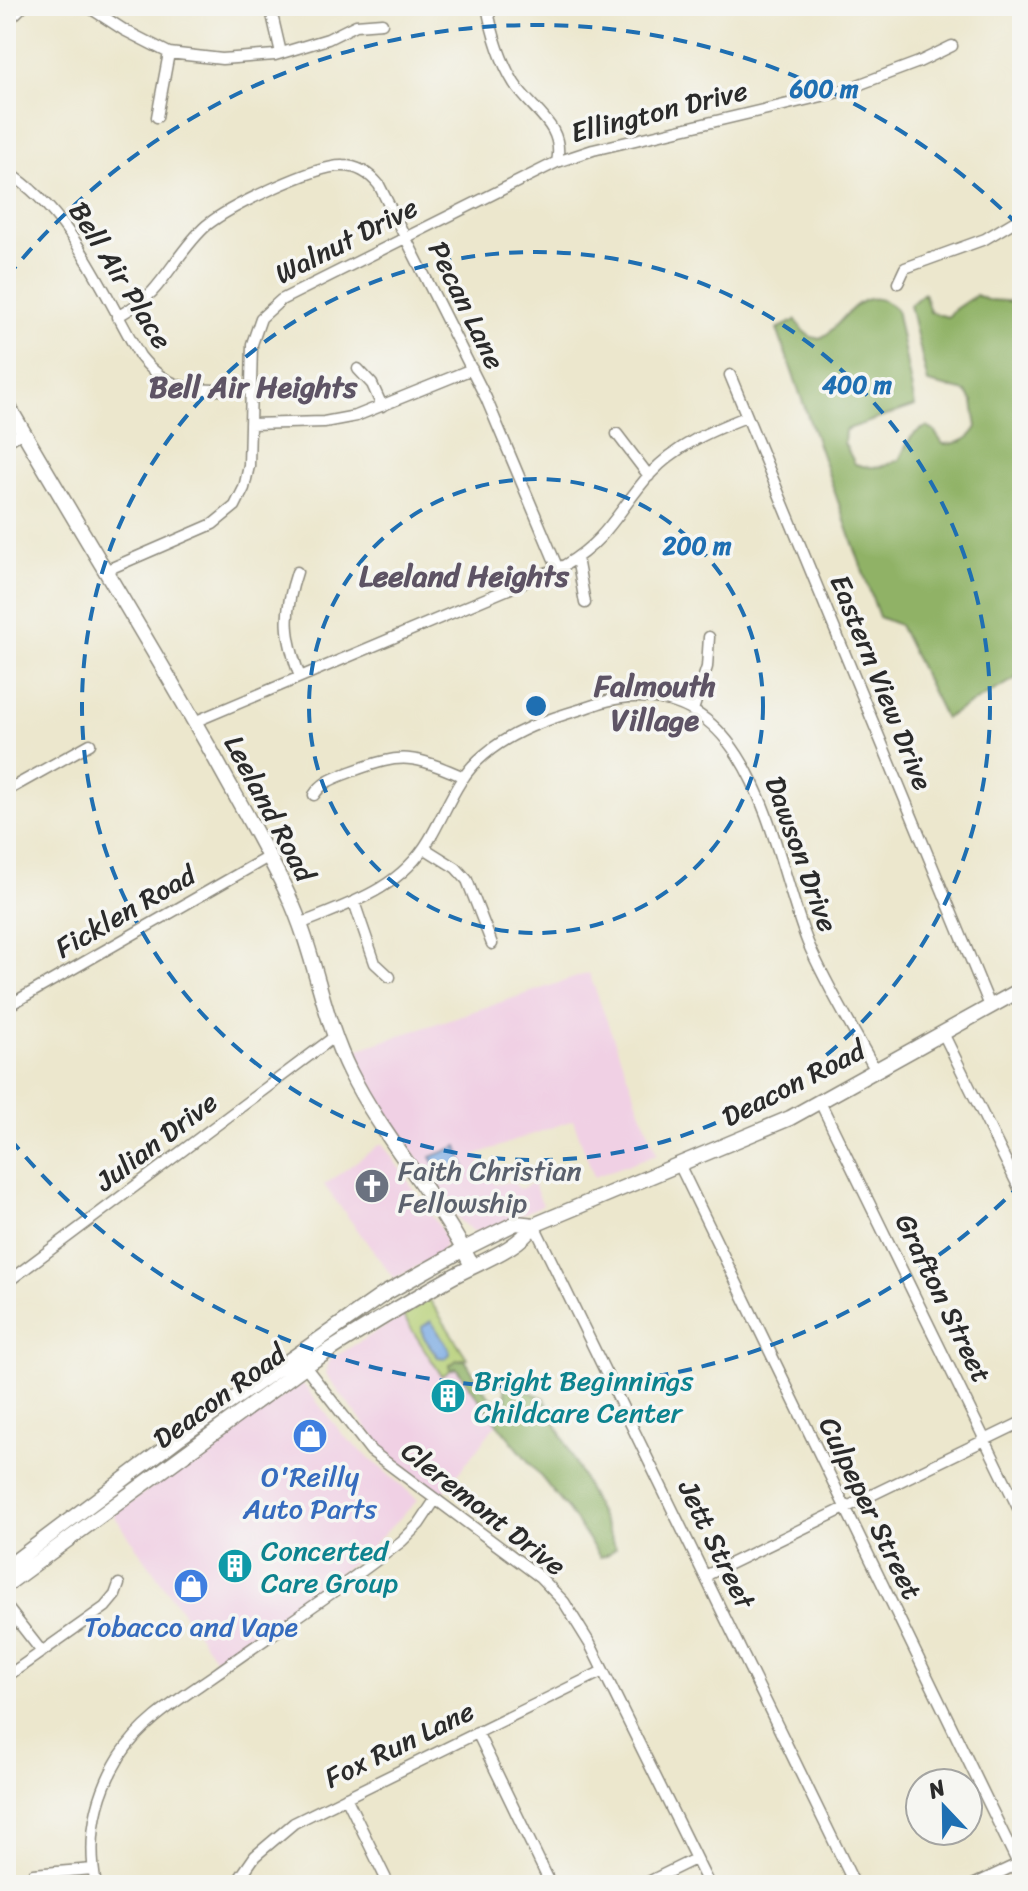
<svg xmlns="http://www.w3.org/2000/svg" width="1028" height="1891" viewBox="0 0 1028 1891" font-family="Sriracha,sans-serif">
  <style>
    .built { fill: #f0d0e4 }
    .green { fill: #b5cf74; stroke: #707d50; stroke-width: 2 }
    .forest { fill: #90b266; stroke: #5e6e48; stroke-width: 2 }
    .water { fill: #78a8e2; stroke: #526a86; stroke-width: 2 }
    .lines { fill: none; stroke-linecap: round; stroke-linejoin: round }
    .minor-casing { stroke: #8c897c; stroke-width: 13 }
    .major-casing { stroke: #8c897c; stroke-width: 17 }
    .minor { stroke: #fff; stroke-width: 10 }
    .major { stroke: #fff; stroke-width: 14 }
    .ring { fill: none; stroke: #1f6fb2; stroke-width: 4; stroke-dasharray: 14 10 }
    .labels { text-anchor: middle; stroke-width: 7; stroke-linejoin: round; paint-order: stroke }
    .street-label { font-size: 28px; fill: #2b2b2b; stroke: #f6f6f2 }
    .worship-label { font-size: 28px; fill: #5b616d; stroke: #f6f6f2; text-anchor: start }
    .culture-label { font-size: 28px; fill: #0d838f; stroke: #f6f6f2; text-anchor: start }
    .shop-label { font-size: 28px; fill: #366cbe; stroke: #f6f6f2 }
    .neighbourhood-label { font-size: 30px; font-weight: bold; fill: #5e5465; stroke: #f6f6f2 }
    .centre { fill: #1f6fb2; stroke: #f6f6f2; stroke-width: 4 }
    .ring-label { font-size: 24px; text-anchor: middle; font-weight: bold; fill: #1f6fb2; stroke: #f6f6f2; stroke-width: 7; stroke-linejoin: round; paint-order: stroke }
  </style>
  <rect width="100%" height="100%" fill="#f6f6f2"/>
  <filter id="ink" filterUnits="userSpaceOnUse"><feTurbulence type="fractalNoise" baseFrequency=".0125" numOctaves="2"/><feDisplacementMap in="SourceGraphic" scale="16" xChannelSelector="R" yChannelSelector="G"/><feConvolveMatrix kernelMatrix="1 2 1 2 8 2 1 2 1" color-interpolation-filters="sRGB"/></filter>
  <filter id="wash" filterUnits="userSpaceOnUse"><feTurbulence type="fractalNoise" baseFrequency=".006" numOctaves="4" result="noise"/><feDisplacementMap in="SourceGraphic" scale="32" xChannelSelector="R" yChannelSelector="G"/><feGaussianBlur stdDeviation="1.8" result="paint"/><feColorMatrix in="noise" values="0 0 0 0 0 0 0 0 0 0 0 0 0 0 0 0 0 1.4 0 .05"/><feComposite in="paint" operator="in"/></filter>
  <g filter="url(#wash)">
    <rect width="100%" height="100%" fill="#ece7cd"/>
    <path class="built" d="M 589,973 L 657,1154 L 594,1177 L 573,1120 L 475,1155 L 495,1184 L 512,1182 L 520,1189 L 533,1183 L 543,1205 L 484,1231 L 473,1231 L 461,1222 L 373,1095 L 350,1052 Z
      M 382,1143 L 443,1232 L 446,1242 L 440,1254 L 394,1279 L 324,1185 Z
      M 403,1316 L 442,1376 L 456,1367 L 497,1423 L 440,1497 L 394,1459 L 371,1433 L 326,1375 L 329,1360 Z
      M 302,1383 L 344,1436 L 418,1500 L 361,1557 L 216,1660 L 113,1514 Z"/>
    <path class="green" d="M 429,1299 L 467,1358 L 457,1360 L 449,1366 L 451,1370 L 442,1376 L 403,1316 Z"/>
    <path class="forest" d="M 924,293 L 930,312 L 948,317 L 955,309 L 976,295 L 987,300 L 1022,302 L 1022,665 L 1015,679 L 945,718 L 899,625 L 879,617 L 777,329 L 796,320 C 831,381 847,264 896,309 L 915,406 L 845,430 L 844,443 L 855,464 C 872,470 882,467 899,460 C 907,445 909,433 927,427 L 934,431 L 943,444 C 958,444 969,441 977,427 L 973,402 L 966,392 L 928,383 L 910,305 Z
      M 457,1360 L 465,1360 C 475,1375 486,1402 505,1404 L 507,1398 L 503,1385 C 515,1380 516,1385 526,1390 C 531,1393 538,1395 544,1398 L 616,1548 L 607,1555 L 600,1557 L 568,1510 L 497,1423 L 456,1368 L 451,1370 L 449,1366 Z"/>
    <path class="water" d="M 458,1146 L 467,1174 L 457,1182 L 445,1182 L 431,1157 Z
      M 431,1321 L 449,1349 L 450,1354 L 445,1358 L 438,1357 L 423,1336 L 422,1327 Z"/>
  </g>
  <g filter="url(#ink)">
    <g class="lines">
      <defs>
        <path id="minor" d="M 87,6 L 124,30 L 169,53 L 222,59 L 275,55 L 328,39 L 356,25 L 382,23
          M 270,6 L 281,53
          M 6,23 L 23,6
          M 157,117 L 169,53
          M 557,162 L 593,150 L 839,92 L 919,62 L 952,46
          M 6,171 C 71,211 103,292 140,356 C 171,396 204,390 250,389
          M 898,283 L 905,268 L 985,239 L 1022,217
          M 117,317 C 129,310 142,302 152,292 C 172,270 185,244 207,225 C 229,207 315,165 343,166 C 358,166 370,174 379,185 L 486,398 L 558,569
          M 358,369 L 372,384 L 382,406
          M 730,375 L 990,1006
          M 250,424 L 324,422 L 356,416 L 472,369
          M 617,434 L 649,476
          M 6,442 L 23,432
          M 577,558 L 585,603
          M 107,570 L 213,524 L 235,506 L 244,488 L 249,466 L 252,344 L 261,318 L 281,300 L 557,162 C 565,125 532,111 514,83 C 500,60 492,33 487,6
          M 297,572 C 283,614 285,636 300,677
          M 693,710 L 707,667 L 709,637
          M 194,722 L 565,565 C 608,540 619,509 650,474 C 677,445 710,431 746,417
          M 6,791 L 90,744
          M 314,795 C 323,781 335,778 350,772 C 404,752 412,755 464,777
          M 424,848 L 456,868 L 467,880 L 492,944
          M 354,902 L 375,963 L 390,977
          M 300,924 C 349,904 400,889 429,840 C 447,810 456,778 484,755 C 512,731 548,719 582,709 C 599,703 616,697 634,697 C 758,693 773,857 808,943 C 827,987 853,1029 876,1071
          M 6,1007 L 268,857
          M 943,1033 L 1022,1194
          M 820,1102 L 1022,1516
          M 679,1164 L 1022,1872
          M 534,1225 L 855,1885
          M 6,1283 L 334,1037
          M 301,1361 L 371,1451 L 540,1577 L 564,1602 L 590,1644 L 709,1885
          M 705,1576 L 1022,1422
          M 6,1606 L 42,1652
          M 6,1677 L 105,1607 L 115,1595 L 119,1584
          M 477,1732 L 551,1885
          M 346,1797 L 389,1885
          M 33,1874 L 93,1869
          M 96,1885 C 87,1839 95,1796 120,1756 C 143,1720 183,1697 217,1673 C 279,1629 342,1588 402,1541 L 419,1524 L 435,1500
          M 235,1885 L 255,1856 L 294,1823 L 603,1671
          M 642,1885 L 695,1859
          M 973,1885 L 1018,1864"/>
        <path id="major" d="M 6,402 C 73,519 145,634 211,751 C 237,799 265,846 288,895 C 315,952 322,1016 350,1072 C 384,1140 438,1197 472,1266
          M 6,1568 L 180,1437 L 384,1294 L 464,1249 L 516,1223 L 534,1225 L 790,1118 L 1022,989
          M 6,1585 L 305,1366 C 353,1335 402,1305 452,1277 C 479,1262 517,1250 534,1225"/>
      </defs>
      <use href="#minor" class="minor-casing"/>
      <use href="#major" class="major-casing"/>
      <use href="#minor" class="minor"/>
      <use href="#major" class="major"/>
    </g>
  </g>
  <g class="ring">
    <circle cx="536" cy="706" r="227"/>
    <circle cx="536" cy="706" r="454"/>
    <path d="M1022 1183A681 681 0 0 1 7 1135M7 277A681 681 0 0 1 1022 229"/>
  </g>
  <defs>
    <symbol id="church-disc" viewBox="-11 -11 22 22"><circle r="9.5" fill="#6b7280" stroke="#f6f6f2"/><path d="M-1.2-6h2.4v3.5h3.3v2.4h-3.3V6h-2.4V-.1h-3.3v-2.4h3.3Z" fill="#fff"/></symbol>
    <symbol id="building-disc" viewBox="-11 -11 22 22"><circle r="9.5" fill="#0f9aa8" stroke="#f6f6f2"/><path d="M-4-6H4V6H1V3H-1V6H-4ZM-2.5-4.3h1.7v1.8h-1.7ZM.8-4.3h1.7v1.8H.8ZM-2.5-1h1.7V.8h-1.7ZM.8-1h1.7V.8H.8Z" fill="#fff"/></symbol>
    <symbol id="shop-disc" viewBox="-11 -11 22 22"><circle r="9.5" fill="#3f7fe0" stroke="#f6f6f2"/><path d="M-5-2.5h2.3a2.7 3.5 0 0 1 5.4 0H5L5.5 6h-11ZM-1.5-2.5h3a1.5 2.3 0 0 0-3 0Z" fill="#fff"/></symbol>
  </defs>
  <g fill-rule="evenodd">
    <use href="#church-disc" x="352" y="1166" width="40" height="40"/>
    <use href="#building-disc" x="428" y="1376" width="40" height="40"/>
    <use href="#shop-disc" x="290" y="1416" width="40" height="40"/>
    <use href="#building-disc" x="215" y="1546" width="40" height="40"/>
    <use href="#shop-disc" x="171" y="1566" width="40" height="40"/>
  </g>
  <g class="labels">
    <g class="street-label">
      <text transform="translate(659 111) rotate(-14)" y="10">Ellington Drive</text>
      <text transform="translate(346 240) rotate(-27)" y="10">Walnut Drive</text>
      <text transform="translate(121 275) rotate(58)" y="10">Bell Air Place</text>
      <text transform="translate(467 305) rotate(64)" y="10">Pecan Lane</text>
      <text transform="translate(882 682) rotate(68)" y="10">Eastern View Drive</text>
      <text transform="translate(270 808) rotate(62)" y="10">Leeland Road</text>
      <text transform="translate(802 854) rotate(70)" y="10">Dawson Drive</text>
      <text transform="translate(125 911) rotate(-30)" y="10">Ficklen Road</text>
      <text transform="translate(793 1083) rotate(-27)" y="10">Deacon Road</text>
      <text transform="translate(156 1141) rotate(-37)" y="10">Julian Drive</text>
      <text transform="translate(944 1298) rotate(64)" y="10">Grafton Street</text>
      <text transform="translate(219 1396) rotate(-36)" y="10">Deacon Road</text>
      <text transform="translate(484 1508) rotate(38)" y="10">Cleremont Drive</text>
      <text transform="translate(871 1508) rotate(64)" y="10">Culpeper Street</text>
      <text transform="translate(717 1544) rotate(64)" y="10">Jett Street</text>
      <text transform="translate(399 1744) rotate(-26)" y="10">Fox Run Lane</text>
    </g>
    <g class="worship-label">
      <text x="398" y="1180">Faith Christian<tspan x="398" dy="32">Fellowship</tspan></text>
    </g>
    <g class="culture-label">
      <text x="474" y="1390">Bright Beginnings<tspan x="474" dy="32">Childcare Center</tspan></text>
      <text x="261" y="1560">Concerted<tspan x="261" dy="32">Care Group</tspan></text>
    </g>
    <g class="shop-label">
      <text x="310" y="1486">O'Reilly<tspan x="310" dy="32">Auto Parts</tspan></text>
      <text x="191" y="1636">Tobacco and Vape</text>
    </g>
    <g class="neighbourhood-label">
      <text x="253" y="397">Bell Air Heights</text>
      <text x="464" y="586">Leeland Heights</text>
      <text x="655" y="696">Falmouth<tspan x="655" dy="34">Village</tspan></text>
    </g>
  </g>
  <circle cx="536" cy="706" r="12" class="centre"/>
  <g class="ring-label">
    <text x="824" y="97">600 m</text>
    <text x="857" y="393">400 m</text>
    <text x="697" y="554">200 m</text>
  </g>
  <rect width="1028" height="1891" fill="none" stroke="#f6f6f2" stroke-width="32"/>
  <g transform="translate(944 1807) rotate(338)"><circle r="38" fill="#f6f6f2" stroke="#a5a5a2" stroke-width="2"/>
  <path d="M0-6L14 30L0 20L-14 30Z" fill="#1f6fb2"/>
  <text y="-12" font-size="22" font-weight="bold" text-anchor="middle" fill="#2b2b2b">N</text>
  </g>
</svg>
